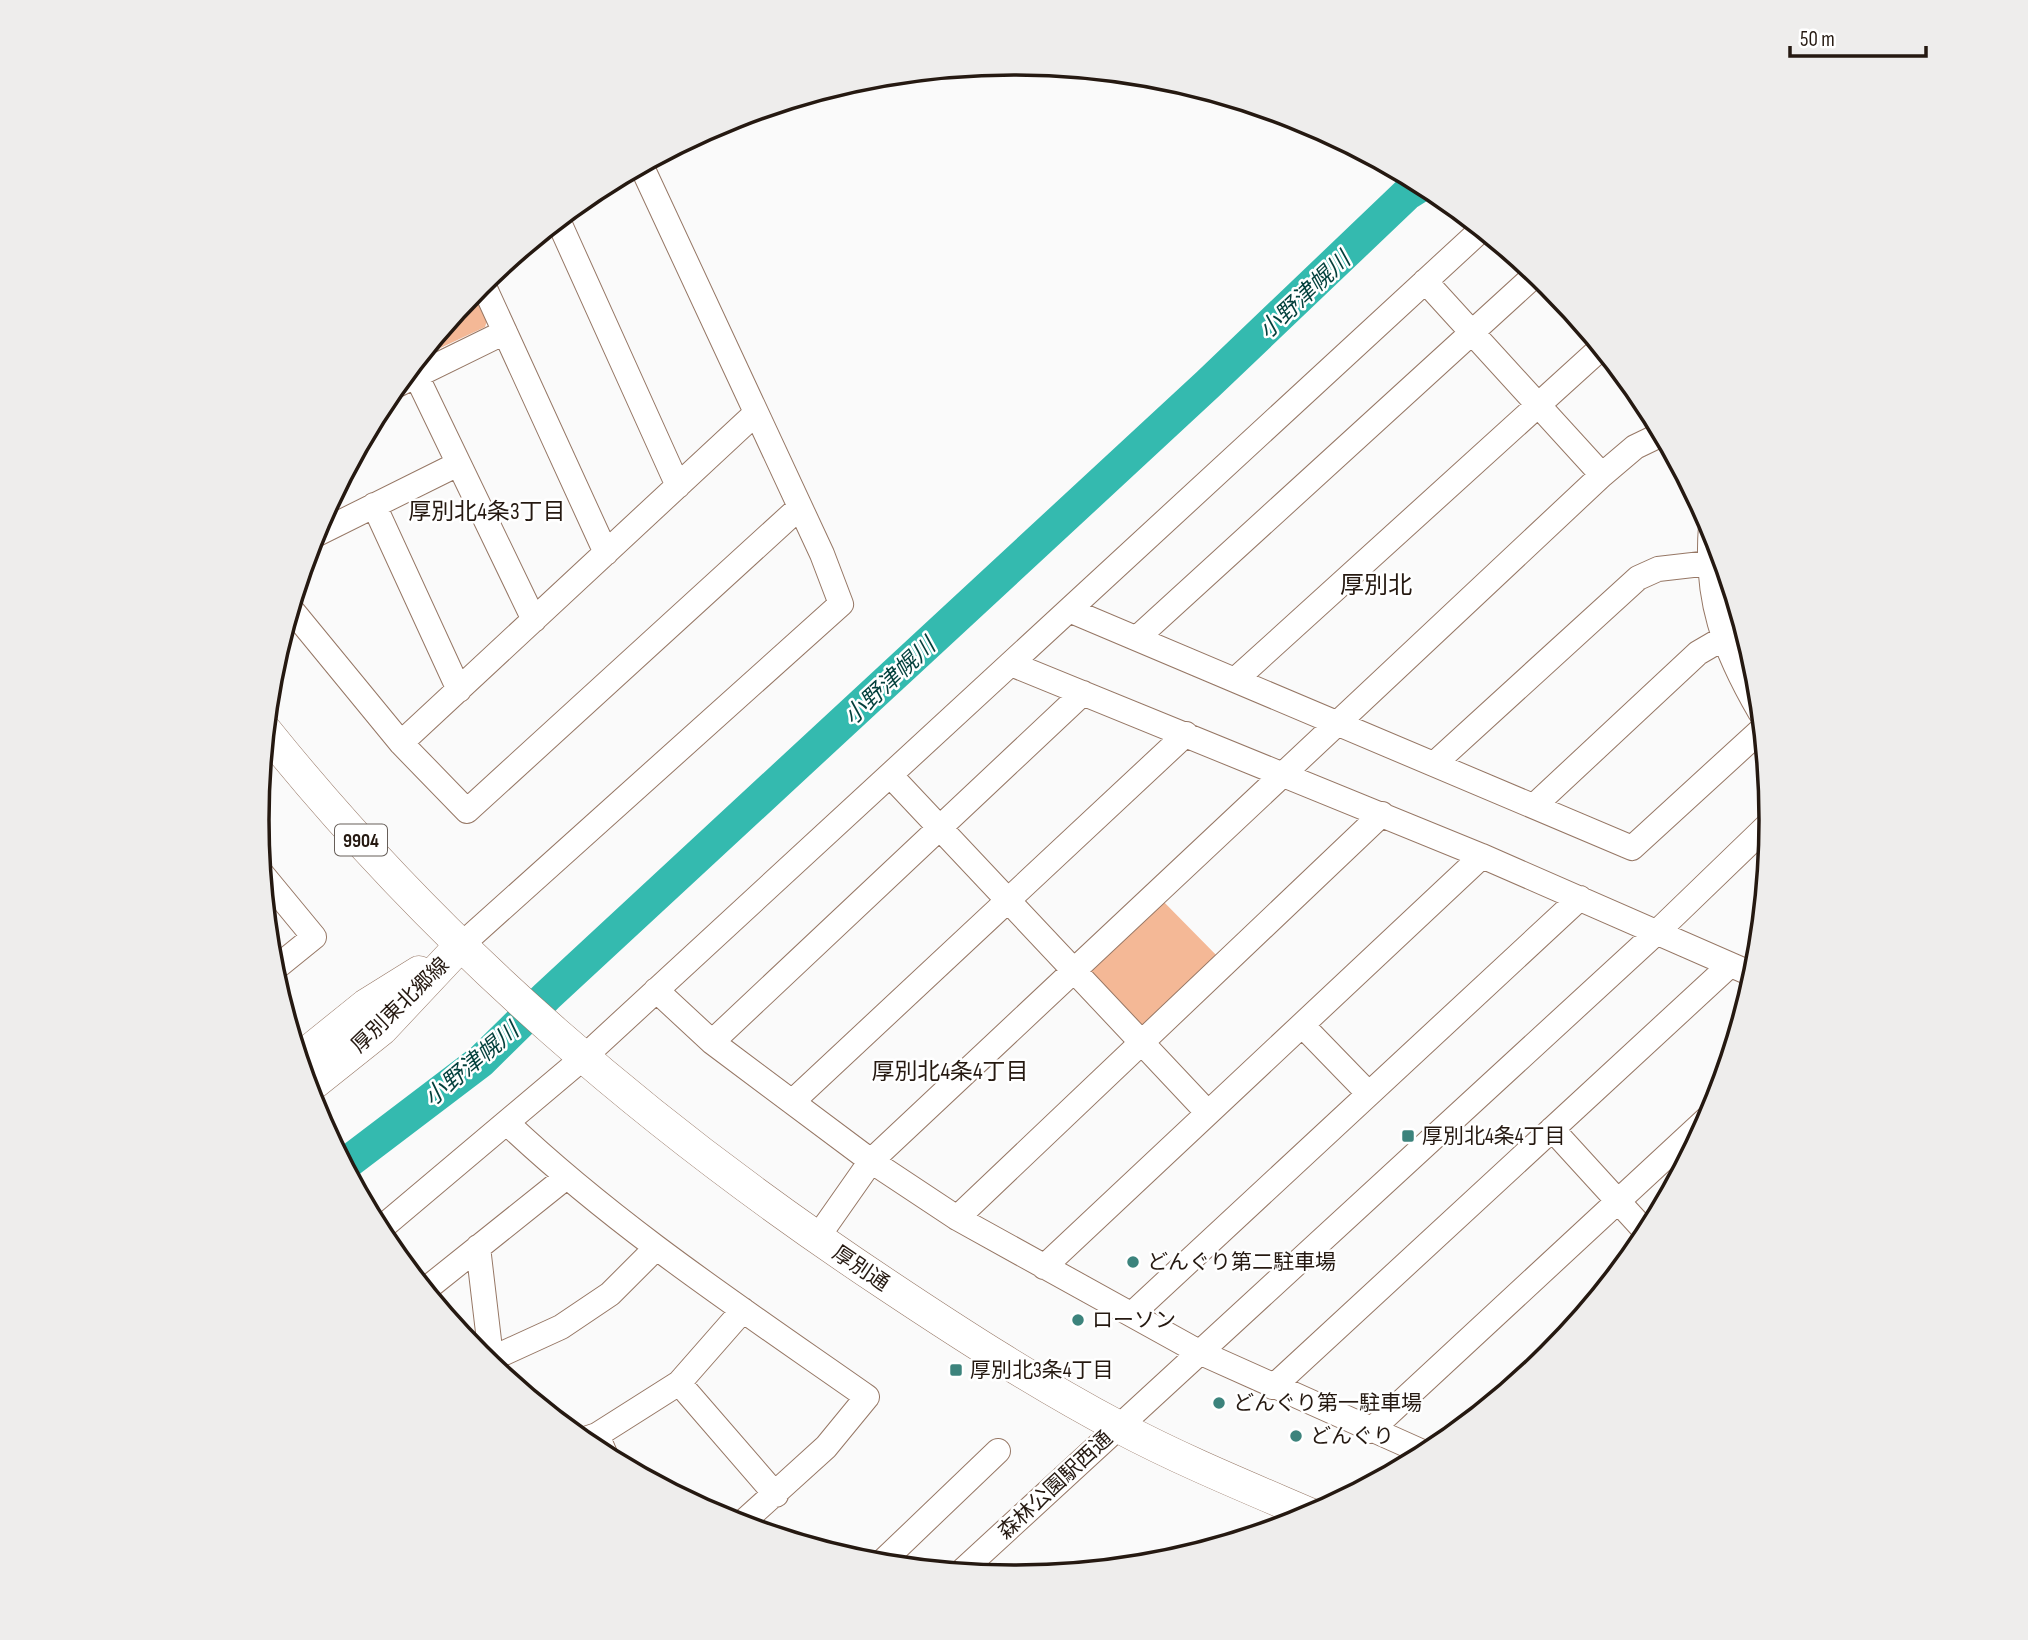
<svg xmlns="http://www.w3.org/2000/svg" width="2028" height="1640" viewBox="0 0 2028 1640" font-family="'Sofia Sans Condensed','Noto Sans JP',sans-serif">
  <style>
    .green { fill: #f4b896 }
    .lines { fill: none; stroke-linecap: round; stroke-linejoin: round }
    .river { stroke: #34baaf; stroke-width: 33 }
    .minor-casing { stroke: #967765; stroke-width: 26 }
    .major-casing { stroke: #967765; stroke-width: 33 }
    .minor { stroke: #fff; stroke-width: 24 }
    .major { stroke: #fff; stroke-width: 32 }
    .poi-dot { fill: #3c837c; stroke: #fff; stroke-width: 2.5 }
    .labels { text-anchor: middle; stroke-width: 5; stroke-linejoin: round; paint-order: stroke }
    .shield { fill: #fff; stroke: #665e58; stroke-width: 2 }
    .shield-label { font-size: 19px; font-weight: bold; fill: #251911 }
    .street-label { font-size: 21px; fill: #251911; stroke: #fff }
    .poi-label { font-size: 21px; fill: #251911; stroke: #fff; text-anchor: start }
    .water-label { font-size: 23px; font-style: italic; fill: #023f3b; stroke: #fff }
    .neighbourhood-label { font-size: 23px; fill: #251911; stroke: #fff }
    .quarter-label { font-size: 24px; fill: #251911; stroke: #fff }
    .rim { fill: none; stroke: #251911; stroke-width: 3.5 }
  </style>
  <rect width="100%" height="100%" fill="#fafafa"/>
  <path class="green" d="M 473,291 L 487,321 L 485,327 L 419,358 Z
    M 1156,894 L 1225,964 L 1142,1042 L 1074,970 Z"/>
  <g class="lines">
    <path class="river" d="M 344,1165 L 481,1061 L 547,996 L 1208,384 L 1407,194 L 1423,184"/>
    <defs>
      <path id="minor" d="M 558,220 L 678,486
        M 1425,281 L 1602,475
        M 482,282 L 606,553
        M 416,375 L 534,620
        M 397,385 L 505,332
        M 374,505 L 459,690
        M 1711,526 C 1705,599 1724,650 1760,712
        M 313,536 L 458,464
        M 291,609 L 401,743 L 467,811 L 800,507
        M 1069,610 L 1632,848 L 1762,729
        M 1137,638 L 1536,274
        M 1011,664 L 1482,856 L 1754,975
        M 1235,680 L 1601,348
        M 401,743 L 756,413
        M 1434,764 L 1638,578 L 1658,569 L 1710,563
        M 890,775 L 1208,1113
        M 1534,806 L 1698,653 L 1722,639
        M 262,874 L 314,937 L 272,971
        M 459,947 L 841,604 L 822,554 L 641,165
        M 656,990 L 712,1042 L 871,1161 L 957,1218 L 1199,1352 L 1427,1454
        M 1302,1025 L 1369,1094
        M 712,1042 L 1083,693
        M 792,1102 L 1186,734
        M 507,1123 C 617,1227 743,1310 867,1397 L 826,1447 L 741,1524
        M 1552,1129 L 1647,1233
        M 957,1218 L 1382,814
        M 379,1230 L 583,1058 L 1482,229
        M 817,1238 L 871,1161 L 1602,475 L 1635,447 L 1662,434
        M 478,1247 L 492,1366
        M 1044,1267 L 1482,856
        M 425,1290 L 565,1178
        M 1133,1313 L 1580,898
        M 491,1359 L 561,1327 L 610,1294 L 655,1249
        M 679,1383 L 776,1495
        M 1273,1387 L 1730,965
        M 1370,1431 L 1711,1115
        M 597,1435 L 606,1456
        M 582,1440 L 597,1435 L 679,1383 L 743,1310
        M 880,1564 L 998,1451
        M 961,1572 L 1656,933 L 1771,822"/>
      <path id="major" d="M 266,731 C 443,951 652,1129 887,1285 C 962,1335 1038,1384 1119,1427 C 1181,1460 1247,1487 1312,1515
        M 299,1059 L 366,1005 L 419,972
        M 308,1088 L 382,1029 L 459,947"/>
    </defs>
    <use href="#minor" class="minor-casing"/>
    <use href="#major" class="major-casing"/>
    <use href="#minor" class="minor"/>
    <use href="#major" class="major"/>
  </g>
  <g class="poi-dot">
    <rect x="1401" y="1129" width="14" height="14" rx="3.5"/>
    <circle cx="1133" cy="1262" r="7"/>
    <circle cx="1078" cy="1320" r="7"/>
    <rect x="949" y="1363" width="14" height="14" rx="3.5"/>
    <circle cx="1219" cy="1403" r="7"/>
    <circle cx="1296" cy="1436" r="7"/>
  </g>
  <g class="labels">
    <rect class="shield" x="335" y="824.5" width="52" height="31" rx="5"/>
    <g class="shield-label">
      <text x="361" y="847">9904</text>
    </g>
    <g class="street-label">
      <text transform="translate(400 1005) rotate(-44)" y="7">厚別東北郷線</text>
      <text transform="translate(861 1268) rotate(34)" y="7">厚別通</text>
      <text transform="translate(1055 1485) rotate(-43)" y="7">森林公園駅西通</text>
    </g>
    <g class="poi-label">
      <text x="1422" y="1143">厚別北4条4丁目</text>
      <text x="1147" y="1269">どんぐり第二駐車場</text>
      <text x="1092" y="1327">ローソン</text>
      <text x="970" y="1377">厚別北3条4丁目</text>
      <text x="1233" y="1410">どんぐり第一駐車場</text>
      <text x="1310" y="1443">どんぐり</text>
    </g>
    <g class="water-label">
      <text transform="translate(1304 295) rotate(-43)" y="8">小野津幌川</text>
      <text transform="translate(889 681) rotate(-43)" y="8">小野津幌川</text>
      <text transform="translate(471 1064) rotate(-40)" y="8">小野津幌川</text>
    </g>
    <g class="neighbourhood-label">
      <text x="487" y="519">厚別北4条3丁目</text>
      <text x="950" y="1079">厚別北4条4丁目</text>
    </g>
    <g class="quarter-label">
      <text x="1376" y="593">厚別北</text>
    </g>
  </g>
  <path d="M0 0H2028V1640H0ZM269 820a745 745 0 1 1 1490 0a745 745 0 1 1-1490 0Z" fill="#eeedec" fill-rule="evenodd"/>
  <path class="rim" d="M269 820a745 745 0 1 1 1490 0a745 745 0 1 1-1490 0Z"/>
  <path d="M1790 46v10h136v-10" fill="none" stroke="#251911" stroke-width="3.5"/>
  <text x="1800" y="46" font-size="21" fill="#251911" stroke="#ffffff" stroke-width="5" paint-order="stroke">50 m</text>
</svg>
